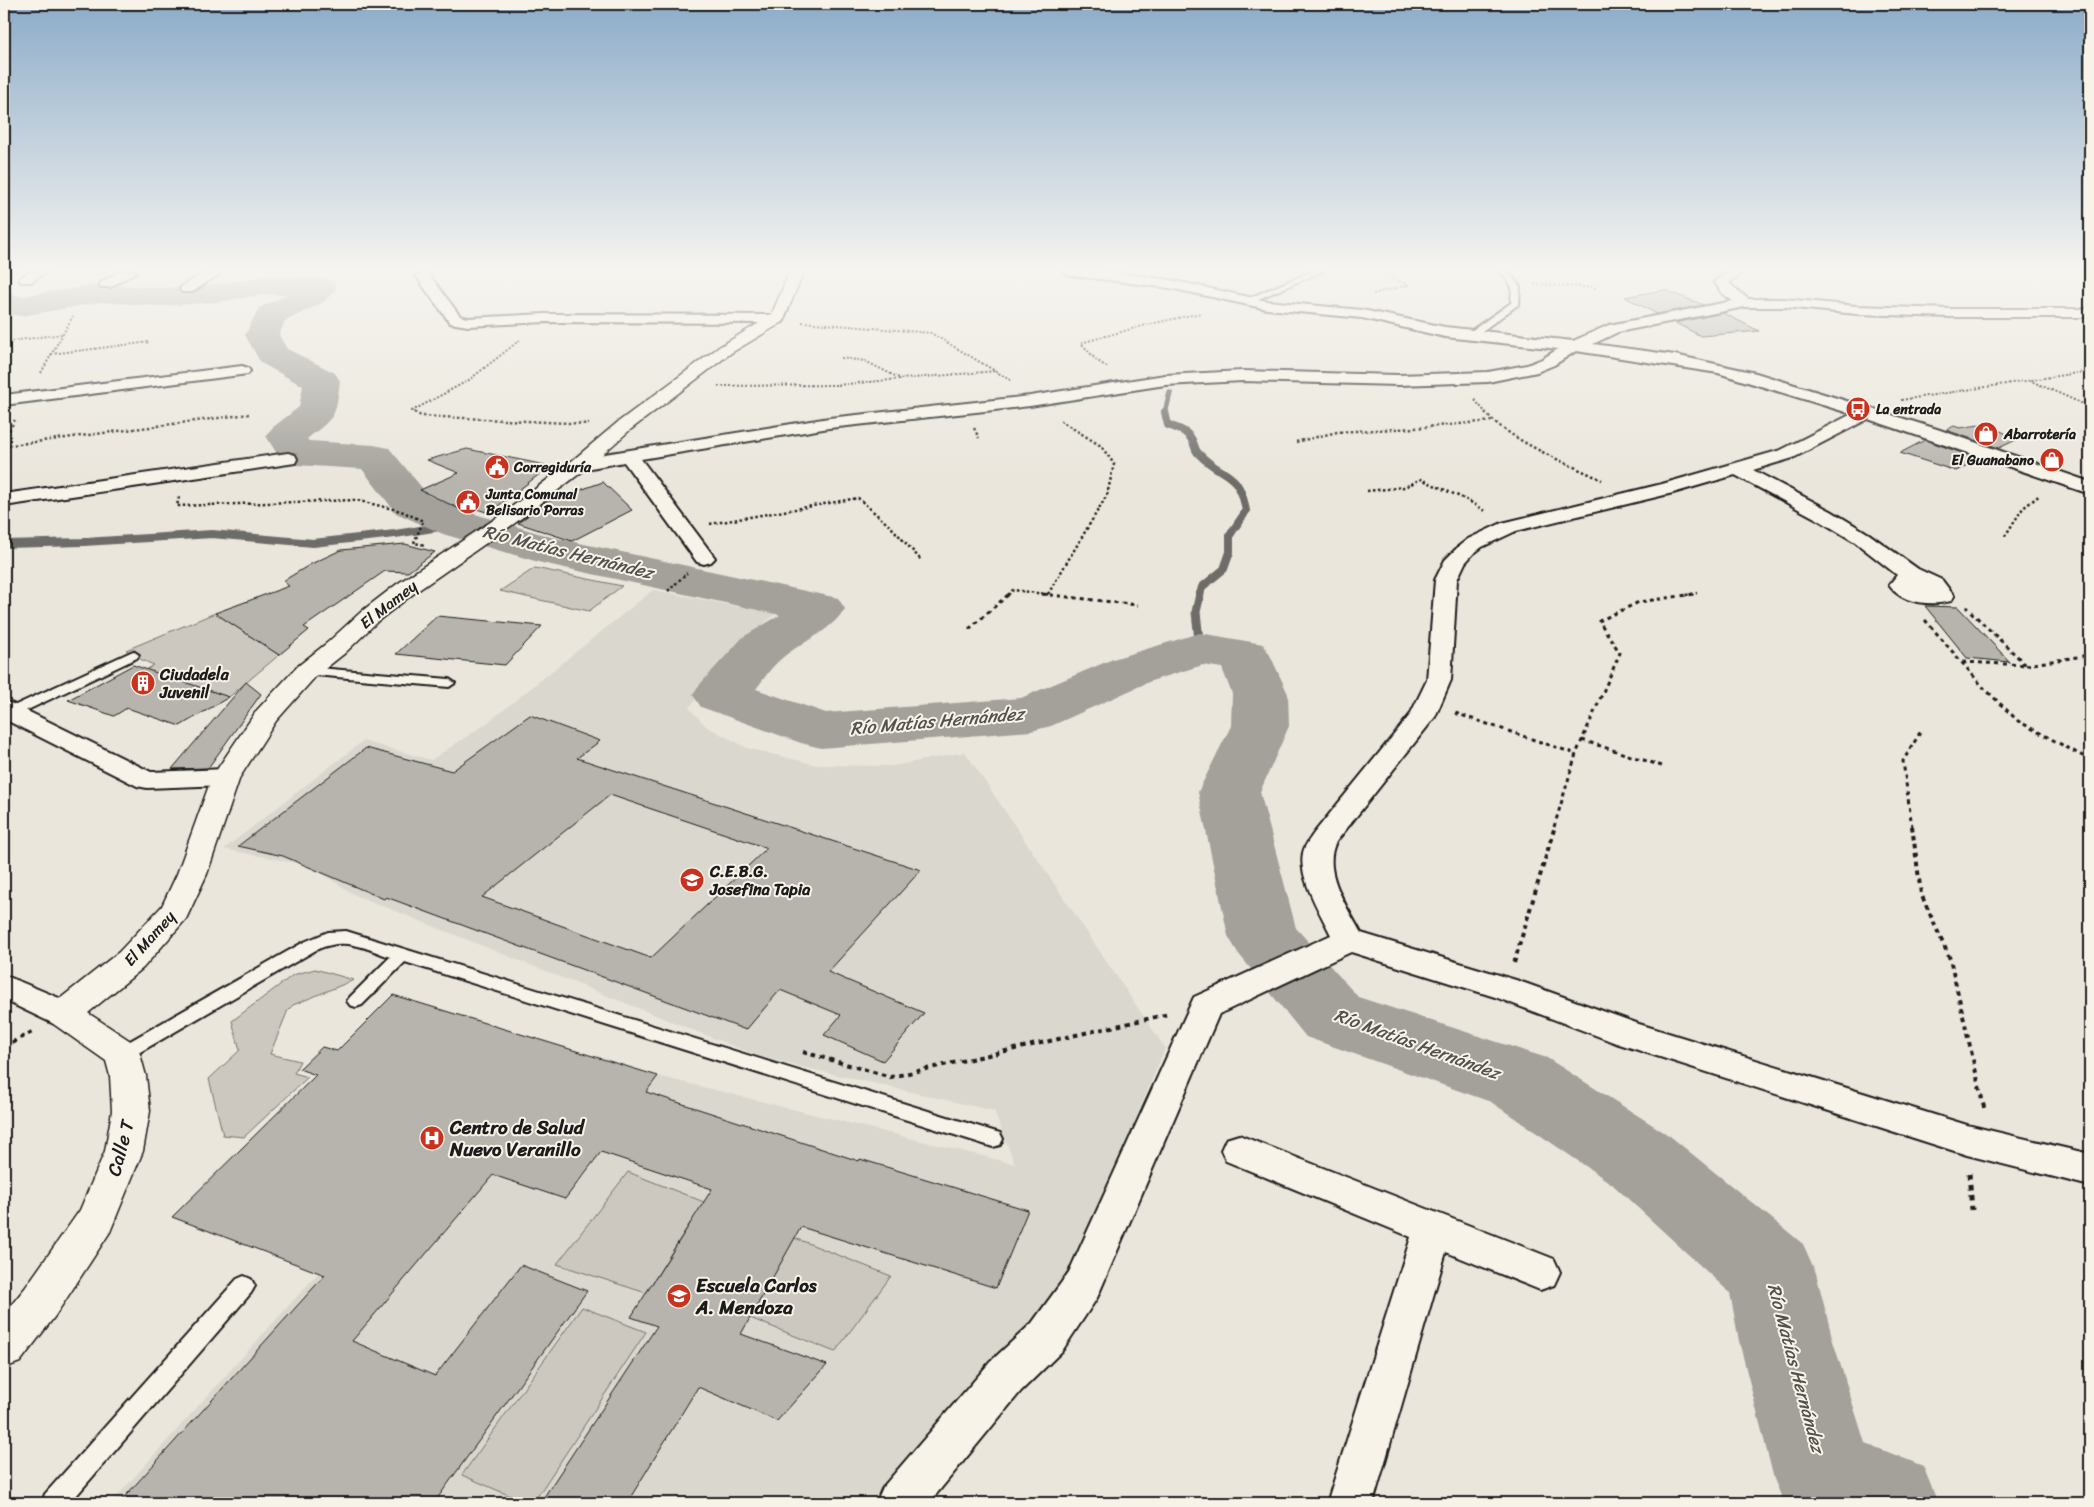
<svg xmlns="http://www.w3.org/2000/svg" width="2094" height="1507" viewBox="0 0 2094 1507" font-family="Sriracha,sans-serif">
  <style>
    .built { fill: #dad7ce }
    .green { fill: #ccc8c0; stroke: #74726e }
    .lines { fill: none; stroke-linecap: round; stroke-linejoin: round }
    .stream-far2 { stroke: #6d6c68; stroke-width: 5.5 }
    .stream-far1 { stroke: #6d6c68; stroke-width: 8 }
    .stream { stroke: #6d6c68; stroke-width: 9 }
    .river { fill: #a3a19a; fill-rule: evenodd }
    .building { fill: #b6b4ac; stroke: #1c1c1c; fill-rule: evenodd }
    .lane-casing { stroke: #1c1c1c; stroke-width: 4 }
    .street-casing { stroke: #1c1c1c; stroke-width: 4 }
    .secondary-casing { stroke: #1c1c1c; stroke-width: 3 }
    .path-far4 { stroke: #1c1c1c; stroke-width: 2; stroke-dasharray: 2 2; stroke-linecap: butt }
    .path-far3 { stroke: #1c1c1c; stroke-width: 2.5; stroke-dasharray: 2.5 2.5; stroke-linecap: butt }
    .path-far2 { stroke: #1c1c1c; stroke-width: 3; stroke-dasharray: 4 4; stroke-linecap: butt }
    .path-far1 { stroke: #1c1c1c; stroke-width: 4; stroke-dasharray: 4.5 4.5; stroke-linecap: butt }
    .path { stroke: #1c1c1c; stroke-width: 5; stroke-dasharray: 5.5 5.5; stroke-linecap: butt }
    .lane { fill: #f7f3e8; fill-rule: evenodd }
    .street { fill: #f7f3e8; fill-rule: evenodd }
    .secondary { fill: #f7f3e8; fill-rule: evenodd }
    .labels { text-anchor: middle; stroke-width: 4; stroke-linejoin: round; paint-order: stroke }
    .far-poi-label { font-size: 14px; font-weight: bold; fill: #1c1c1c; stroke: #f7f3e8; text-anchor: start }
    .street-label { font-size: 16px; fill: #1c1c1c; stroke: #f7f3e8 }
    .poi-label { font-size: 16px; font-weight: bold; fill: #1c1c1c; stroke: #f7f3e8; text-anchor: start }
    .water-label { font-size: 18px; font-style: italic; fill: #52514e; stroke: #f7f3e8 }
    .near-poi-label { font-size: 19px; font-weight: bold; fill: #1c1c1c; stroke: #f7f3e8; text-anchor: start }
    .near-street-label { font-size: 19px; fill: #1c1c1c; stroke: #f7f3e8 }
  </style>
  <rect width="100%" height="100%" fill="#eae6dc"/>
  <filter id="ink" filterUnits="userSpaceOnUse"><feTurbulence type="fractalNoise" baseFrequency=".02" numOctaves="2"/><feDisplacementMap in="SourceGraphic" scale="10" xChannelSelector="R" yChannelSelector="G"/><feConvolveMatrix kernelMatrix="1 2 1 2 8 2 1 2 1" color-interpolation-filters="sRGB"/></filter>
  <g filter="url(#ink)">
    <path class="built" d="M 653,590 L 776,614 L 738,645 L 689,708 L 707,727 L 747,748 L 817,765 L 893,766 L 965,752 L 1165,1048 L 1108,1186 L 1077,1269 L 1046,1321 L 869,1503 L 111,1503 L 319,1272 L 483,1171 L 565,1199 L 658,1076 L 1015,1164 L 994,1111 L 763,1058 L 355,895 L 310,866 L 224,849 L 363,741 L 431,760 L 490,721 Z"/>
    <path class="green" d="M 535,568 L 622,586 L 589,611 L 500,591 Z
      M 215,613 L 279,655 L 229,697 L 146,670 L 154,665 L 142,660 L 126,650 Z
      M 315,969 L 354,980 L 293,1005 L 288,1010 L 270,1054 L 300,1061 L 294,1073 L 308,1077 L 244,1137 L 223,1135 L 209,1079 L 240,1050 L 232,1021 L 293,975 Z
      M 628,1172 L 891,1276 L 835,1352 L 750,1318 L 785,1254 L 690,1223 L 646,1293 L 557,1264 Z
      M 582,1307 L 646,1332 L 533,1503 L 527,1503 L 462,1475 Z"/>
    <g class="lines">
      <path class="stream-far2" d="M 1165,413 L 1170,393"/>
      <path class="stream-far1" d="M 1165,412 L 1168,425 C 1179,429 1188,431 1193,442 C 1195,446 1195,450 1198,453 C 1222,479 1239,468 1246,511 L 1230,535 L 1230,552 L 1224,569 L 1202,587 L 1200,595
        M 4,544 L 84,542 L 212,534 L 313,543 L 395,534 L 459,524"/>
      <path class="stream" d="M 1200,649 L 1196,612 L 1200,594"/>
      <path class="river" d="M 265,276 L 322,279 L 333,281 L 337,288 L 324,302 L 285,321 L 279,335 L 287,349 L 335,373 L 340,381 C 335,418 337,415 307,439 L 309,441 L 374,445 L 389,448 L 428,495 L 475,514 L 551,537 L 838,598 L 845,609 C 827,635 803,640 781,659 C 771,667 764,679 756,689 L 826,713 L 1021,698 L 1113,659 L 1200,633 L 1263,644 L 1270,655 L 1288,694 L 1289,726 L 1260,792 L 1296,928 L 1358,997 L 1547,1058 L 1670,1136 L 1803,1244 L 1816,1273 L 1833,1341 L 1865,1443 L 1923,1466 L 1938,1503 L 1784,1503 L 1774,1479 L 1739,1341 L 1730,1293 L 1612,1184 L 1491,1102 L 1306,1037 L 1238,953 L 1228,936 L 1198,792 L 1231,726 L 1232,694 L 1222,668 L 1203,665 L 1151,681 L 1051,726 L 1031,731 L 821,748 L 801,743 L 701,707 L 693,695 L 701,683 L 743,637 L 780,615 L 542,563 L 443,534 L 396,513 L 362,469 L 296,465 L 282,462 L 266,436 L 272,428 L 299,407 L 303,386 L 261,363 L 245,335 L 259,308 L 287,295 L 265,294 L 218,302 L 161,306 L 101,302 L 22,316 L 4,314 L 4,294 L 22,296 L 101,284 L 161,288 L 218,284 Z"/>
    </g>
    <path class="building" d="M 1664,290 L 1704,305 L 1657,314 L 1625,297 Z
      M 1723,313 L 1759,331 L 1701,336 L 1675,323 Z
      M 1985,424 L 2018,439 L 1999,448 L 1946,430 L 1954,426 L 1960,428 Z
      M 1925,440 L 1979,459 L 1956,471 L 1900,453 Z
      M 467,449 L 550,466 L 489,513 L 477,509 L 468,513 L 420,490 L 459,473 L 427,460 Z
      M 603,482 L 632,510 L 572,541 L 518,523 L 546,502 Z
      M 405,544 L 435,552 L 408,572 L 385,571 L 304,627 L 309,630 L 279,655 L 215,613 L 289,586 L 283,581 L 311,564 L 341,550 Z
      M 1925,606 L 1958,607 L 2010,662 L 1967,658 Z
      M 437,616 L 542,626 L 505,665 L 396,654 Z
      M 133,665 L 229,697 L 180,726 L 127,708 L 114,716 L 68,700 Z
      M 246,682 L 261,694 L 208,768 L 172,769 Z
      M 530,715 L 600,741 L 577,758 L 921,870 L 828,972 L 924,1013 L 883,1061 L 824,1035 L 841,1015 L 780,990 L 746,1030 L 386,897 L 384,899 L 283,856 L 238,846 L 366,748 L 452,771 ZM 610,795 L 767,848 L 651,958 L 482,897 Z
      M 393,995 L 658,1076 L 646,1092 L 859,1161 L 860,1159 L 1028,1210 L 996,1288 L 801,1227 L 741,1334 L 827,1365 L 777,1421 L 698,1387 L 627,1503 L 540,1503 L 657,1326 L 631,1317 L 712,1189 L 601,1152 L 565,1199 L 493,1175 L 352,1341 L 435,1376 L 521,1265 L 587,1291 L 434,1503 L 119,1503 L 325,1275 L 172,1217 L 316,1075 L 299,1069 L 322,1047 L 337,1051 Z"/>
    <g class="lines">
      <defs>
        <path id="lane" d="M 1313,271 L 1323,271 L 1249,303 L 1242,301 Z
          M 1501,271 L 1508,271 L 1520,287 L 1519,304 L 1474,337 L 1468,337 L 1468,333 L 1511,303 L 1512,287 Z
          M 133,651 L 139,655 L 137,658 L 17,715 L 12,716 L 5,712 L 7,709 Z
          M 307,667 L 449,679 L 455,683 L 449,687 L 303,674 L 301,671 L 303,668 Z
          M 346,931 L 993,1131 L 1000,1133 L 1003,1139 L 1000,1145 L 993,1147 L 405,962 L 362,1005 L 356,1007 L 350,1005 L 347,1001 L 350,997 L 390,957 C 361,947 346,937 316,950 L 128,1059 L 122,1061 L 116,1059 L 113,1054 L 116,1049 L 304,942 L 328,932 Z
          M 244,1276 L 251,1279 L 255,1286 L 251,1293 L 70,1503 L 42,1503 L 45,1494 L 237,1279 Z"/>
        <path id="street" d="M 30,271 L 48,271 L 31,282 L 21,282 L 19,279 Z
          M 119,271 L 137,271 L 111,287 L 101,287 L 99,284 Z
          M 207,271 L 224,271 L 192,292 L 182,292 L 180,289 L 182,286 Z
          M 1062,271 L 1102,271 L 1170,280 L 1267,301 L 1362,310 L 1445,327 L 1573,341 L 1609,325 L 1733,301 L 1723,294 L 1714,282 L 1728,271 L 1744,271 L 1729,283 L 1748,299 L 1784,299 L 1857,306 L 1951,309 L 2090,309 L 2090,317 L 1951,317 L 1857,314 L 1784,307 L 1745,307 L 1618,332 L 1593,344 L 1675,355 L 1756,373 L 1937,429 L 2090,482 L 2090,494 L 1868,419 L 1793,458 L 1753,470 L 1831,511 L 1869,534 L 1918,569 L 1942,580 L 1954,596 L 1951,601 C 1931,606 1902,604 1889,585 L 1897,575 L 1855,542 L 1817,519 L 1735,475 L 1673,493 L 1516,531 L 1482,547 L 1473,554 L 1465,563 L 1457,580 L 1451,680 L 1435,717 L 1336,842 C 1321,871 1348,908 1361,933 L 1519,981 L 1639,1024 L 1967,1125 L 2090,1154 L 2090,1186 L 1967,1155 L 1616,1043 L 1495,997 L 1351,952 L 1219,1014 L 1097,1298 L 1062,1351 L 1021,1391 L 929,1503 L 876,1503 L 883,1487 L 991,1361 L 1032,1323 L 1069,1272 L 1194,997 L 1331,935 C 1321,914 1298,878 1303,853 C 1304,846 1310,839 1314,833 L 1410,715 L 1427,680 L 1435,580 L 1445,560 L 1459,546 L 1468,539 L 1502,523 L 1662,484 L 1781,450 L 1852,414 L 1718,373 L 1576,351 L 1554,365 L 1537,372 L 1488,382 L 1398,385 L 1243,381 L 1165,385 L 1030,406 L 829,428 L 641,459 L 715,558 L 711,562 L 704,564 L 697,562 L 624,462 L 580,470 L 573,468 L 571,464 L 573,460 L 580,458 L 829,418 L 1030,396 L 1165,375 L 1243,371 L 1398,375 L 1488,372 L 1527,365 L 1542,359 L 1558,349 L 1445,337 L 1362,318 L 1267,309 L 1170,288 L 1069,275 Z
          M 423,272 L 428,273 L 460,316 L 468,318 L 545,314 L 778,315 L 783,316 L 785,319 L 783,322 L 778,323 L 545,322 L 468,326 L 450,323 L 416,276 Z
          M 242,366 L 248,368 L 250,371 L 248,374 L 4,405 L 4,395 Z
          M 288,453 L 295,455 L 297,459 L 295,463 L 4,506 L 4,494 Z
          M 4,701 L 13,704 L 151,772 L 226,769 L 236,771 L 239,777 L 236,783 L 226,785 L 147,788 L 137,786 L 4,719 Z
          M 4,975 L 76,1005 L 81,1014 L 76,1023 L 64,1026 L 52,1023 L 4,1000 Z
          M 1239,1135 L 1554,1259 L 1560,1272 L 1554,1285 L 1540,1290 L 1446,1252 L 1373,1503 L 1327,1503 L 1411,1237 L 1226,1161 L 1221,1150 L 1226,1139 Z"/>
        <path id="secondary" d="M 790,271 L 804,271 L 783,322 L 731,353 L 630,430 L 587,468 L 515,523 L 413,594 L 378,621 L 345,653 L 316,676 L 276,721 L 240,777 L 207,874 L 186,919 L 143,968 L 88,1013 L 135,1044 L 140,1054 L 146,1076 L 150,1111 L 143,1151 L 110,1232 L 55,1316 L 20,1362 L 4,1368 L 4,1314 L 25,1288 L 80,1210 L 105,1151 L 112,1111 L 110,1076 L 106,1061 L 52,1023 L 47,1014 L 52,1005 L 119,952 L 162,906 L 177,874 L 212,777 L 257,710 L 298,666 L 327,643 L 362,611 L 397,584 L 501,515 L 573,460 L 618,422 L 719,347 L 771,316 Z"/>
      </defs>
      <use href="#lane" class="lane-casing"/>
      <use href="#street" class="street-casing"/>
      <use href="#secondary" class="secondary-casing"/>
      <path class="path-far4" d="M 1534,284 L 1598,288
        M 1373,294 L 1408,285 L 1383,274 L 1382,271
        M 802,322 L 931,333 L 1012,381
        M 4,342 L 62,334
        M 51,354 L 150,342
        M 841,358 L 865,361 L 901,379 L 996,371
        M 1107,367 L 1096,360 L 1081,343 L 1146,325 L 1201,313
        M 41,373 L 73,316
        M 2029,380 L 2090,407
        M 718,386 L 837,385 L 901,379
        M 1475,400 L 1486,413
        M 1901,400 L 2090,371
        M 416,413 L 412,411 L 469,380 L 520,340"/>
      <path class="path-far3" d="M 414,412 L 421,416 L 589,424
        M 1485,412 C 1511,442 1567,463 1602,480
        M 974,428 L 979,438
        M 4,439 L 15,420
        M 1296,442 L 1337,432 L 1415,428 L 1492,421
        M 4,446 L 249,414
        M 1367,491 L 1405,487 L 1421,479 L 1469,501 L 1486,512
        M 179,497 L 177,506 L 356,500 L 401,511 L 423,521 L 414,543 L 426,545
        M 710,524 L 858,498 L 893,529 L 921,560
        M 2005,536 L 2023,508 L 2040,495
        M 668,591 L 687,573
        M 1048,594 L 1107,495 L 1114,464 L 1101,446 L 1058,419
        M 1008,595 L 1013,590 L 1053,595
        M 1686,595 L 1697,593"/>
      <path class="path-far2" d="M 1042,594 L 1138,605
        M 1925,620 L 1984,688 L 2018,721 L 2090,760
        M 969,629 L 1009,594
        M 1963,662 L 2026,665 L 1966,607
        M 2026,665 L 2090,655
        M 1455,713 L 1576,754
        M 1582,740 L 1665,767
        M 1554,827 L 1576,754 L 1620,653 L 1599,621 L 1639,602 L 1694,594
        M 1912,827 L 1903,761 L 1921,731"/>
      <path class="path-far1" d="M 1912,826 L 1921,894 L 1950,959 L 1985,1112
        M 1514,963 L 1555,826
        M 4,1047 L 32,1032
        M 803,1052 L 891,1077 L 1169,1014"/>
      <path class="path" d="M 1969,1173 L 1972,1210"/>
      <use href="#lane" class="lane"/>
      <use href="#street" class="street"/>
      <use href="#secondary" class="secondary"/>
    </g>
  </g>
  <linearGradient id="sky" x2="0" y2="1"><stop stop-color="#8cacc9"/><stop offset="0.56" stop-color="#f6f4ef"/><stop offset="1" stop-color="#f6f4ef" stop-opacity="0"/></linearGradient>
  <rect width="2094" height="482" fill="url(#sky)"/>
  <defs>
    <symbol id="bus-disc" viewBox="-11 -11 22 22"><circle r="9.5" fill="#c8321e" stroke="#f7f3e8"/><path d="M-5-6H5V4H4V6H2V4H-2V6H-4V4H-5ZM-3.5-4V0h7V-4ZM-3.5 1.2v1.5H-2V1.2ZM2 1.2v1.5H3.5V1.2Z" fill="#fff"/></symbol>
    <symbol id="shop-disc" viewBox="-11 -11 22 22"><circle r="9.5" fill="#c8321e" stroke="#f7f3e8"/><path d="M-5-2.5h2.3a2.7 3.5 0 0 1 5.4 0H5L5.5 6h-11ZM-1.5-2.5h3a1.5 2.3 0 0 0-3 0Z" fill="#fff"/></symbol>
    <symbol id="civic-disc" viewBox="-11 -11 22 22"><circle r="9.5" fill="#c8321e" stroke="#f7f3e8"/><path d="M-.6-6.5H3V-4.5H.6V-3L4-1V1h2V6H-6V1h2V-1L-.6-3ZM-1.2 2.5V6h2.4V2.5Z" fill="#fff"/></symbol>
    <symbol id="building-disc" viewBox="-11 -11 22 22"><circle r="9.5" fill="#c8321e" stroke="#f7f3e8"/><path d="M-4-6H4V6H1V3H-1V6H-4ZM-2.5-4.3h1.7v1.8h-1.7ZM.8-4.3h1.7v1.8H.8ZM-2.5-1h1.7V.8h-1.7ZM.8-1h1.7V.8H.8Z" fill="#fff"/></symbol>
    <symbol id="school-disc" viewBox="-11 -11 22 22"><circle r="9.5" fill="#c8321e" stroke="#f7f3e8"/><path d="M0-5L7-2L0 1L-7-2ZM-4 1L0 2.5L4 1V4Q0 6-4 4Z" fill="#fff"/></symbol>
    <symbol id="hospital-disc" viewBox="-11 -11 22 22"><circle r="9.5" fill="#c8321e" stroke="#f7f3e8"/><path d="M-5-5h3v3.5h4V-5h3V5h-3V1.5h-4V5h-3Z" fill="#fff"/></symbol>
  </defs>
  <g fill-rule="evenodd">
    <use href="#bus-disc" x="1844" y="395" width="28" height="28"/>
    <use href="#shop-disc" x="1972" y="420" width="28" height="28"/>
    <use href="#shop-disc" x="2038" y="446" width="28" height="28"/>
    <use href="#civic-disc" x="483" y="453" width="28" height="28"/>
    <use href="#civic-disc" x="454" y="488" width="28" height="28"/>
    <use href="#building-disc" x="129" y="669" width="28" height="28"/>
    <use href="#school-disc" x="678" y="866" width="28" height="28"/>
    <use href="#hospital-disc" x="418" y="1124" width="28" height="28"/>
    <use href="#school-disc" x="665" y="1282" width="28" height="28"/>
  </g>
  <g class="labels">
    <g class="far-poi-label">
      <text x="1876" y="414">La entrada</text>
      <text x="2004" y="439">Abarrotería</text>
      <text x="2034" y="465" text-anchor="end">El Guanabano</text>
      <text x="514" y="472">Corregiduría</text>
      <text x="486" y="499">Junta Comunal<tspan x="486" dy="16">Belisario Porras</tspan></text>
    </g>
    <g class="street-label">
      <text transform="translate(388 604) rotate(-38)" y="6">El Mamey</text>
      <text transform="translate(149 938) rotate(-48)" y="6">El Mamey</text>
    </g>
    <g class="poi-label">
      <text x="160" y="680">Ciudadela<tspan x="160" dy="18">Juvenil</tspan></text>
      <text x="710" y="877">C.E.B.G.<tspan x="710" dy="18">Josefina Tapia</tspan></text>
    </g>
    <g class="water-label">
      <text transform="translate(568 552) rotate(14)" y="6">Río Matías Hernández</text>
      <text transform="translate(937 721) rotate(-5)" y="6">Río Matías Hernández</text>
      <text transform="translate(1417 1044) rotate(20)" y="6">Río Matías Hernández</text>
      <text transform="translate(1796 1368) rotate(75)" y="6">Río Matías Hernández</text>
    </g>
    <g class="near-poi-label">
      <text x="450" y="1134">Centro de Salud<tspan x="450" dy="22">Nuevo Veranillo</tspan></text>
      <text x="696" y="1292">Escuela Carlos<tspan x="696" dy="22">A. Mendoza</tspan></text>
    </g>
    <g class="near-street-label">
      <text transform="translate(120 1148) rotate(-75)" y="7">Calle T</text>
    </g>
  </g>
  <rect width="2094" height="1507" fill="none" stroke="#f7f3e8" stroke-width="20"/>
  <rect x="10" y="10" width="2074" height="1487" fill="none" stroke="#1c1c1c" stroke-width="2" filter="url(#ink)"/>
</svg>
